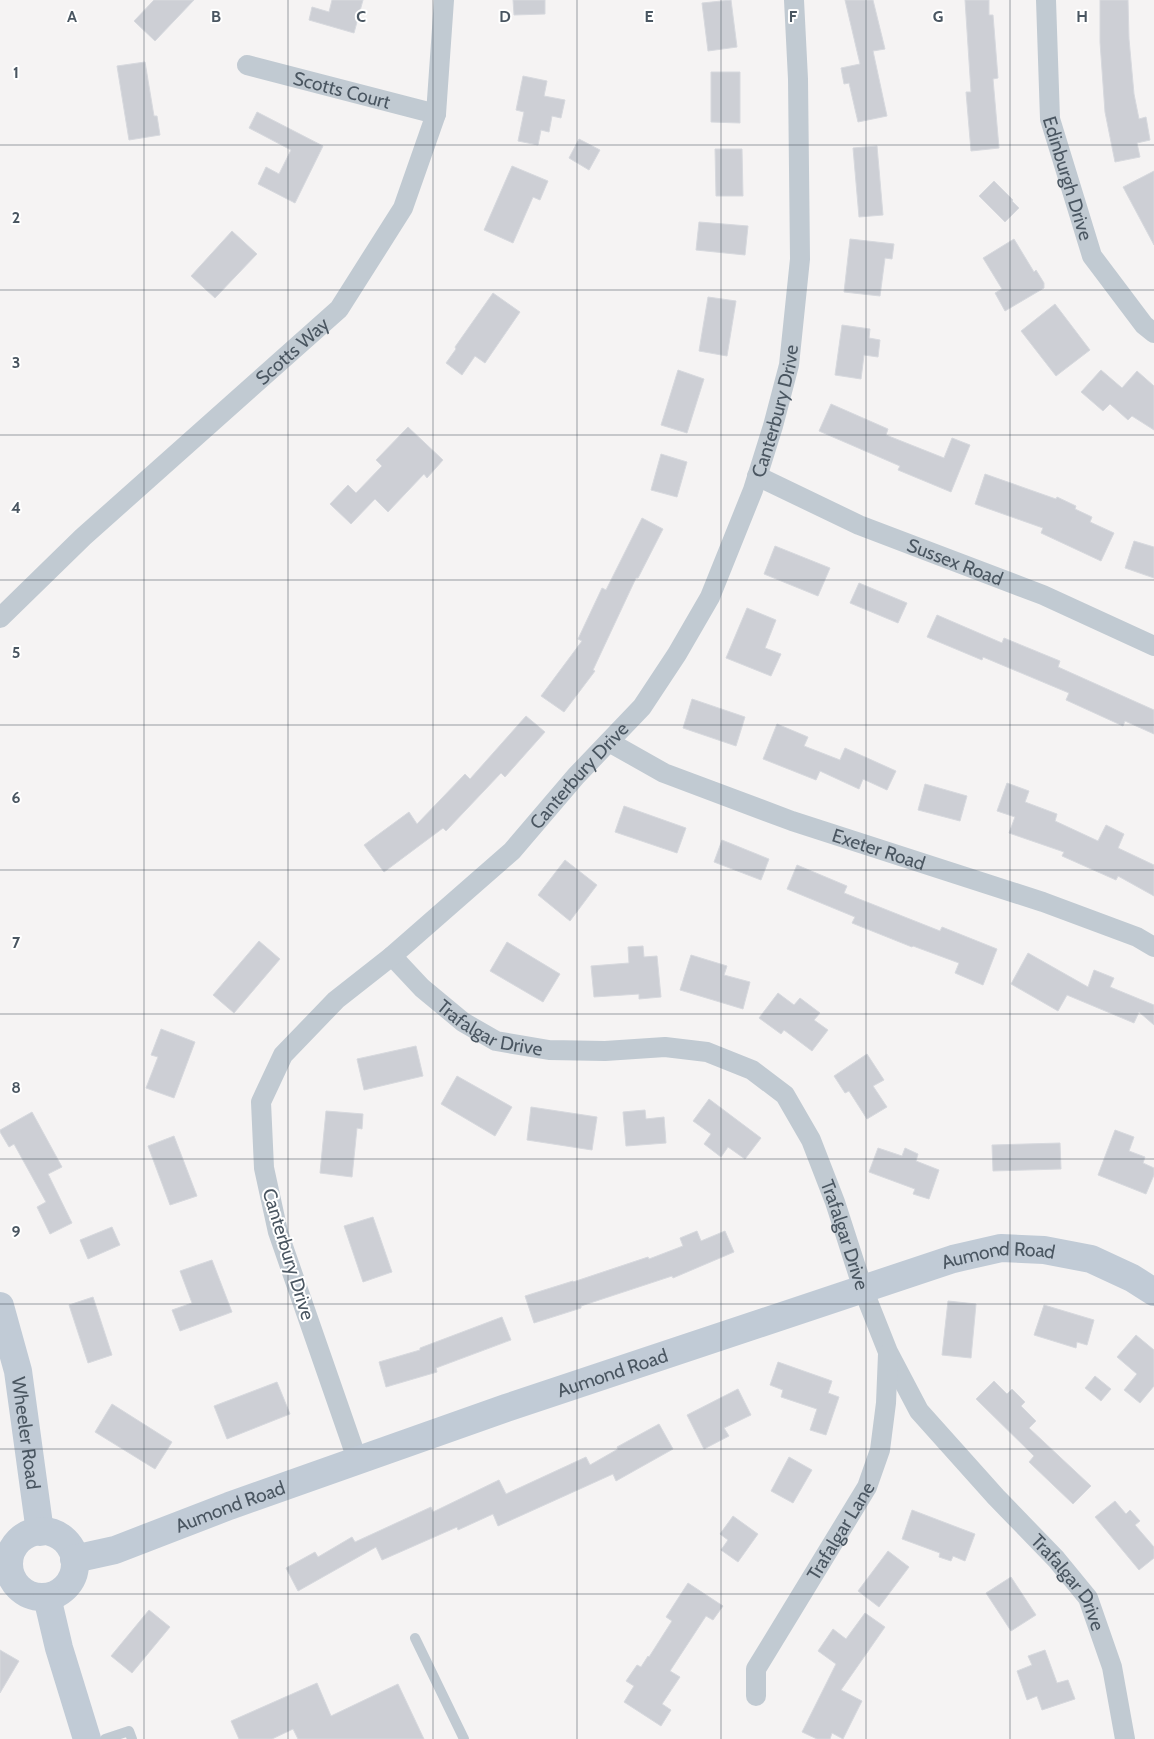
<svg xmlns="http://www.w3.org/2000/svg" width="1154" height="1739" viewBox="0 0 1154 1739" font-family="Cabin,sans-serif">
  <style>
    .building { fill: #cdcfd5; stroke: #d7d9de }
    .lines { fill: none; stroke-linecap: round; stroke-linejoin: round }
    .lane { stroke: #c1cad2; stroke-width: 10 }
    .street { stroke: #c1cad2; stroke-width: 20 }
    .secondary { stroke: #c1cbd6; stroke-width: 28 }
    .grid { fill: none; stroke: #4a5661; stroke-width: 1; stroke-opacity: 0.55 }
    .labels { text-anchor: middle; stroke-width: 4; stroke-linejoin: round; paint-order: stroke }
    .street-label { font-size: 19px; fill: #4a5661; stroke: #fff }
    .grid-label { font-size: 16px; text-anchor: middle; font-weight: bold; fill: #4a5661; stroke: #fff; stroke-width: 4; stroke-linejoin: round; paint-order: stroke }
  </style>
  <rect width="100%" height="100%" fill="#f5f3f3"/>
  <path class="building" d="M 154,0 L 194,0 L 155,41 L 134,21 Z
    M 332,0 L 363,0 L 354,33 L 309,20 L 312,7 L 329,12 Z
    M 513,0 L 545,0 L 545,14 L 514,15 Z
    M 731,0 L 737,47 L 708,51 L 702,3 Z
    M 845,0 L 873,0 L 885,49 L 873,51 L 887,116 L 858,122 L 849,83 L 844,84 L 841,68 L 860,64 Z
    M 965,0 L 989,0 L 989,15 L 993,15 L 998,78 L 993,79 L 999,148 L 971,151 L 966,92 L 971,92 Z
    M 1100,0 L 1128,0 L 1129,39 L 1134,94 L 1139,119 L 1146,117 L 1150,140 L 1137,143 L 1140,157 L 1115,162 L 1105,112 L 1100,42 Z
    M 145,62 L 154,116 L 157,116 L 160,135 L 129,140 L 117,66 Z
    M 711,72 L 740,72 L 740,123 L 711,122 Z
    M 523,76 L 547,81 L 544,96 L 565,100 L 561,118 L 552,116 L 549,132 L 541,130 L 538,145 L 518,141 L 524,112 L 516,110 Z
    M 257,112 L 323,146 L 295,203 L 258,184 L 266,167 L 279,174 L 291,150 L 249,128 Z
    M 579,139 L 600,150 L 589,170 L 569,158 Z
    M 877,146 L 883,215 L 859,217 L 853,148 Z
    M 715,149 L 742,149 L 743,196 L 716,196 Z
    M 512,166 L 548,181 L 540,200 L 533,197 L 513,243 L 484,230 Z
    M 1154,171 L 1154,245 L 1123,187 Z
    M 994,181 L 1013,200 L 1012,201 L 1019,208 L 1005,222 L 979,196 Z
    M 699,222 L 748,226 L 745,255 L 696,250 Z
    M 232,231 L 257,254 L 215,298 L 191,276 Z
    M 850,239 L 894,244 L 892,259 L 885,258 L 880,296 L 844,292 Z
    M 1014,239 L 1034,272 L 1036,270 L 1044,283 L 1044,288 L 1005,311 L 995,293 L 1002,289 L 983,258 Z
    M 493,293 L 520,312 L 485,363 L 475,356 L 462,375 L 446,363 L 456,349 L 455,347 Z
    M 708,297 L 736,301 L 727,356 L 699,351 Z
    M 1055,304 L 1090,350 L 1056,376 L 1021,331 Z
    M 842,325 L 870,329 L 869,338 L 880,340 L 878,357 L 864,355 L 861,379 L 835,375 Z
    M 678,370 L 704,379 L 687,433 L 661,425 Z
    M 1101,370 L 1122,388 L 1137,371 L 1154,386 L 1154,430 L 1132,416 L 1128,420 L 1110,404 L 1103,411 L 1081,392 Z
    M 831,404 L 888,429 L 886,435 L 944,458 L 952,438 L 970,445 L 951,492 L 898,470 L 900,466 L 819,431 Z
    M 408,427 L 443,460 L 427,478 L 424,474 L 388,512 L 375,499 L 351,524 L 330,504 L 348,485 L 356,493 L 382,466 L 376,460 Z
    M 661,454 L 687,462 L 677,497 L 651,490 Z
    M 985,474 L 1056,499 L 1057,497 L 1076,506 L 1075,509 L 1092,517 L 1090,522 L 1114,533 L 1101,561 L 1041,533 L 1043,528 L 975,504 Z
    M 642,518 L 663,529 L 638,578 L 636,578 L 593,670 L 595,671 L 564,712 L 541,696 L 582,641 L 578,639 L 602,588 L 606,590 Z
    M 1134,541 L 1154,547 L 1154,578 L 1125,568 Z
    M 775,546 L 830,568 L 818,596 L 764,574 Z
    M 859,583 L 907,603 L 898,623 L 850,603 Z
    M 747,608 L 776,620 L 765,648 L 781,654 L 771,676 L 726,658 Z
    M 937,615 L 1002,643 L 1004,638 L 1060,661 L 1058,667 L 1154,710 L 1154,734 L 1125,721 L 1123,726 L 1066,700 L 1069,693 L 983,657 L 982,660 L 927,637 Z
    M 692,699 L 745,717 L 736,746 L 683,728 Z
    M 526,716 L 545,732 L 505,777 L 501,773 L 446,831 L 443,828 L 384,872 L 364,845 L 409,812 L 417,824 L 465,774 L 470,779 Z
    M 777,724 L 808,737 L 804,746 L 840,760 L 845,748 L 896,771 L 887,790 L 863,779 L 859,789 L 820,771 L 816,780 L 763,759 Z
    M 1007,783 L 1029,791 L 1025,802 L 1057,814 L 1055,821 L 1098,841 L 1106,825 L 1124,834 L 1118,848 L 1154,865 L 1154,896 L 1118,876 L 1116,880 L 1062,856 L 1064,852 L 1009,833 L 1015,817 L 997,811 Z
    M 925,784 L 967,796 L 960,821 L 918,810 Z
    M 624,806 L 686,828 L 677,853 L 615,832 Z
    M 722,840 L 769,859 L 761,880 L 714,862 Z
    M 565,860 L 597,885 L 570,921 L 538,895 Z
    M 797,865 L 847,886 L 844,893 L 940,931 L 942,927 L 997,949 L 983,985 L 955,973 L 959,963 L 913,946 L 912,947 L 852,923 L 855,917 L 787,889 Z
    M 259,941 L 280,959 L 234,1013 L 213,995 Z
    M 507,942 L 560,974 L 543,1002 L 490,971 Z
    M 643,946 L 644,957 L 657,956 L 661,997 L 639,999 L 639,994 L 594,997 L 591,966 L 629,963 L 628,947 Z
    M 1028,953 L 1088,987 L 1094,970 L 1114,978 L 1110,987 L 1154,1005 L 1154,1025 L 1139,1012 L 1134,1023 L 1067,995 L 1058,1011 L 1011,984 Z
    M 691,955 L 727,966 L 724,975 L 750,982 L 743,1009 L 680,990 Z
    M 778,993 L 794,1005 L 800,998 L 820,1013 L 814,1020 L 828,1030 L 812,1051 L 784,1030 L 781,1034 L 759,1018 Z
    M 161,1029 L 195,1042 L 174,1098 L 146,1088 L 158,1057 L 151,1055 Z
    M 416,1046 L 423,1076 L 364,1090 L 357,1059 Z
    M 867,1054 L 884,1080 L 873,1086 L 887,1107 L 867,1119 L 849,1091 L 845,1093 L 834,1076 Z
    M 457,1076 L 512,1107 L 495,1136 L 441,1104 Z
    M 709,1099 L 761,1138 L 745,1159 L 728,1147 L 721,1157 L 704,1144 L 711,1134 L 693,1121 Z
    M 531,1107 L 597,1117 L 592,1150 L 527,1140 Z
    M 645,1110 L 646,1119 L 664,1117 L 666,1143 L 626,1146 L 623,1112 Z
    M 326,1111 L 363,1114 L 362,1129 L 357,1128 L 352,1177 L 320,1173 Z
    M 32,1112 L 62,1167 L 48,1174 L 72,1223 L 50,1234 L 37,1207 L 46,1202 L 14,1144 L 9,1147 L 0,1132 L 0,1130 Z
    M 1115,1130 L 1134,1137 L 1129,1151 L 1145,1157 L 1143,1163 L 1154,1168 L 1154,1175 L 1146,1194 L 1098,1175 Z
    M 174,1136 L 197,1196 L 170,1205 L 148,1146 Z
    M 1060,1143 L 1061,1169 L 993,1171 L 992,1145 Z
    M 878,1148 L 902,1156 L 905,1148 L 918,1154 L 916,1161 L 939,1170 L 929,1199 L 913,1194 L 915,1189 L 869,1172 Z
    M 373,1217 L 392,1272 L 363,1282 L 344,1226 Z
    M 112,1227 L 120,1245 L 88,1259 L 80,1240 Z
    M 697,1231 L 701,1241 L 725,1231 L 734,1252 L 673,1278 L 672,1276 L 581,1306 L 581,1308 L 534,1323 L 525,1296 L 573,1281 L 573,1282 L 648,1257 L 649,1259 L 683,1246 L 680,1238 Z
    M 212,1260 L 232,1312 L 180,1331 L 172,1310 L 192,1303 L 180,1271 Z
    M 93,1297 L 112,1355 L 88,1363 L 69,1305 Z
    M 948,1301 L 976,1304 L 971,1358 L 942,1355 Z
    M 1044,1305 L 1094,1320 L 1087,1345 L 1077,1342 L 1076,1348 L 1034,1335 Z
    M 502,1317 L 511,1340 L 436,1368 L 437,1372 L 386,1387 L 379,1362 L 420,1350 L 420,1348 Z
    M 1136,1335 L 1154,1350 L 1154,1386 L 1140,1403 L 1124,1390 L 1137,1374 L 1117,1357 Z
    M 778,1362 L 832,1381 L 828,1393 L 839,1397 L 826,1435 L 810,1430 L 817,1409 L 781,1397 L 783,1390 L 770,1385 Z
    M 1095,1376 L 1111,1389 L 1101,1401 L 1085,1388 Z
    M 994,1381 L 1007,1394 L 1012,1389 L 1025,1402 L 1021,1406 L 1036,1421 L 1029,1428 L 1091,1486 L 1073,1504 L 1029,1462 L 1034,1456 L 976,1399 Z
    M 277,1382 L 290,1414 L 227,1439 L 214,1406 Z
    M 738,1389 L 751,1415 L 724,1428 L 729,1436 L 704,1449 L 687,1415 Z
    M 112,1404 L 172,1442 L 155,1469 L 95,1432 Z
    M 659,1424 L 673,1449 L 616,1481 L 613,1474 L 498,1526 L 493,1514 L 458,1530 L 457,1527 L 382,1560 L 376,1547 L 298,1591 L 286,1568 L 315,1552 L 318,1557 L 352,1537 L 355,1542 L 431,1507 L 433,1512 L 499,1480 L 506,1494 L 586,1457 L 590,1465 L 618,1449 L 617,1447 Z
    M 789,1457 L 812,1470 L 793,1503 L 771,1491 Z
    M 1115,1501 L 1126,1514 L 1130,1510 L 1140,1521 L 1135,1525 L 1154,1547 L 1154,1558 L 1139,1570 L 1095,1517 Z
    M 912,1510 L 975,1534 L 965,1561 L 953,1556 L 951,1561 L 939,1557 L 940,1553 L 902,1539 Z
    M 733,1516 L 758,1534 L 738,1562 L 721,1550 L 728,1540 L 720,1534 Z
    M 888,1551 L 909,1567 L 879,1607 L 858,1591 Z
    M 1011,1577 L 1036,1615 L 1011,1631 L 986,1593 Z
    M 688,1583 L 723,1606 L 713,1620 L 706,1616 L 670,1671 L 680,1677 L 662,1704 L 671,1710 L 661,1726 L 624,1702 L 634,1686 L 626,1681 L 637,1665 L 641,1667 L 648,1656 L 649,1657 L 672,1621 L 666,1617 Z
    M 149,1610 L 170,1627 L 132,1673 L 111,1656 Z
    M 865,1613 L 885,1627 L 841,1690 L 862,1701 L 843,1739 L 832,1733 L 830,1739 L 817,1739 L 802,1732 L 836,1664 L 818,1651 L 833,1629 L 846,1639 Z
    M 0,1650 L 19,1661 L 0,1693 Z
    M 1045,1650 L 1057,1683 L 1068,1680 L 1075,1699 L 1042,1710 L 1037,1696 L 1027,1700 L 1017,1671 L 1032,1665 L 1028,1656 Z
    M 317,1683 L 331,1716 L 398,1684 L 424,1739 L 298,1739 L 293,1729 L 272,1739 L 239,1739 L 231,1721 Z"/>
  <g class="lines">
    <path class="lane" d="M 415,1638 L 464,1739
      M 105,1739 L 129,1731 L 132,1739"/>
    <g class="street">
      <path id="s1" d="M 1046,0 L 1050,119 L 1092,256 L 1144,325 L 1154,333"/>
      <path id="s2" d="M 247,65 L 436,114"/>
      <path id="s3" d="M 757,476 L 859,525 L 1043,595 L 1154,646"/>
      <path id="s4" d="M 0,618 L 83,537 L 339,309 L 403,208 L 436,114 L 444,0"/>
      <path id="s5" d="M 609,742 L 664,773 L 792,821 L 1043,902 L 1137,937 L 1154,947"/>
      <path id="s6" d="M 392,956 L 422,988 L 463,1022 L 496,1041 L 549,1050 L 605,1051 L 665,1047 L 707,1052 L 752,1070 L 785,1095 L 811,1140 L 835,1202 L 863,1289 L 888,1352 L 919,1411 L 996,1497 L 1056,1559 L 1088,1598 L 1112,1667 L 1125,1739"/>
      <path id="s7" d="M 358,1462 L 278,1232 L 264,1168 L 261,1102 L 283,1055 L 336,1000 L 392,956 L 512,851 L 576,776 L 642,707 L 677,654 L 710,597 L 753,490 L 773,426 L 789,365 L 800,259 L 798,79 L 794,0"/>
      <path id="s8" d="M 756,1696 L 756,1669 L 867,1487 L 880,1450 L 886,1403 L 888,1354"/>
    </g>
    <g class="secondary">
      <path id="s9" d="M 0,1306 L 18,1371 L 40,1532"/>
      <circle cx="42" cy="1564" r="33"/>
      <path id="s10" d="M 74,1559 L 115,1550 L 229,1506 L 506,1408 L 953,1259 L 1001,1248 L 1044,1250 L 1091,1259 L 1132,1278 L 1154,1292"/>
      <path d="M 47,1597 L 59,1648 L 87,1739"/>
    </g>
  </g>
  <path class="grid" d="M 144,0 L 144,1739M 288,0 L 288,1739M 433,0 L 433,1739M 577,0 L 577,1739M 721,0 L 721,1739M 866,0 L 866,1739M 1010,0 L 1010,1739M 0,145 L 1154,145M 0,290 L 1154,290M 0,435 L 1154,435M 0,580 L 1154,580M 0,725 L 1154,725M 0,870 L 1154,870M 0,1014 L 1154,1014M 0,1159 L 1154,1159M 0,1304 L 1154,1304M 0,1449 L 1154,1449M 0,1594 L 1154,1594"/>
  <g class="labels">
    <g class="street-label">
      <text dy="7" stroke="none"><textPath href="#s2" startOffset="98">Scotts Court</textPath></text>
      <text dy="7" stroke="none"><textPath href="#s1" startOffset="181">Edinburgh Drive</textPath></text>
      <text dy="7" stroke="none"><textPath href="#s4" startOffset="396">Scotts Way</textPath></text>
      <text dy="7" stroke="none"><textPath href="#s7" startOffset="1255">Canterbury Drive</textPath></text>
      <text dy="7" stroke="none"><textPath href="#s3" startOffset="216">Sussex Road</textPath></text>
      <text dy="7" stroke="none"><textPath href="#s7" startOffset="835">Canterbury Drive</textPath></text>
      <text dy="7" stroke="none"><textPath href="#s5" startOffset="291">Exeter Road</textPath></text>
      <text dy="7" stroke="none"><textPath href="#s6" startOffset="125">Trafalgar Drive</textPath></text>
      <text dy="7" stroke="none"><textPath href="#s6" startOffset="590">Trafalgar Drive</textPath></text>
      <text transform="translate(289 1254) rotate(73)" y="7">Canterbury Drive</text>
      <text dy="7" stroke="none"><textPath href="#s10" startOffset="975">Aumond Road</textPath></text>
      <text dy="7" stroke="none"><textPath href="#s10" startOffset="570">Aumond Road</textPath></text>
      <text dy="7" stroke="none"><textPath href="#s9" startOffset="130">Wheeler Road</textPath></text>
      <text dy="7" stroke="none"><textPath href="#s10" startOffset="165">Aumond Road</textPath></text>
      <text dy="7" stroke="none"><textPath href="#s8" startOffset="189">Trafalgar Lane</textPath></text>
      <text dy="7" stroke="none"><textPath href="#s6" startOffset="1010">Trafalgar Drive</textPath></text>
    </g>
  </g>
  <g class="grid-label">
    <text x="72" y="22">A</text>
    <text x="216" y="22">B</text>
    <text x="361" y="22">C</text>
    <text x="505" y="22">D</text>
    <text x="649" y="22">E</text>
    <text x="793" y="22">F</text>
    <text x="938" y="22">G</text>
    <text x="1082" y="22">H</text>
    <text x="16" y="78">1</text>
    <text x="16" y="223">2</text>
    <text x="16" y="368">3</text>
    <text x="16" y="513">4</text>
    <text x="16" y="658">5</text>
    <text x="16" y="803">6</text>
    <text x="16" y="948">7</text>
    <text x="16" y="1093">8</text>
    <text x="16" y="1237">9</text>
  </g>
</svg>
